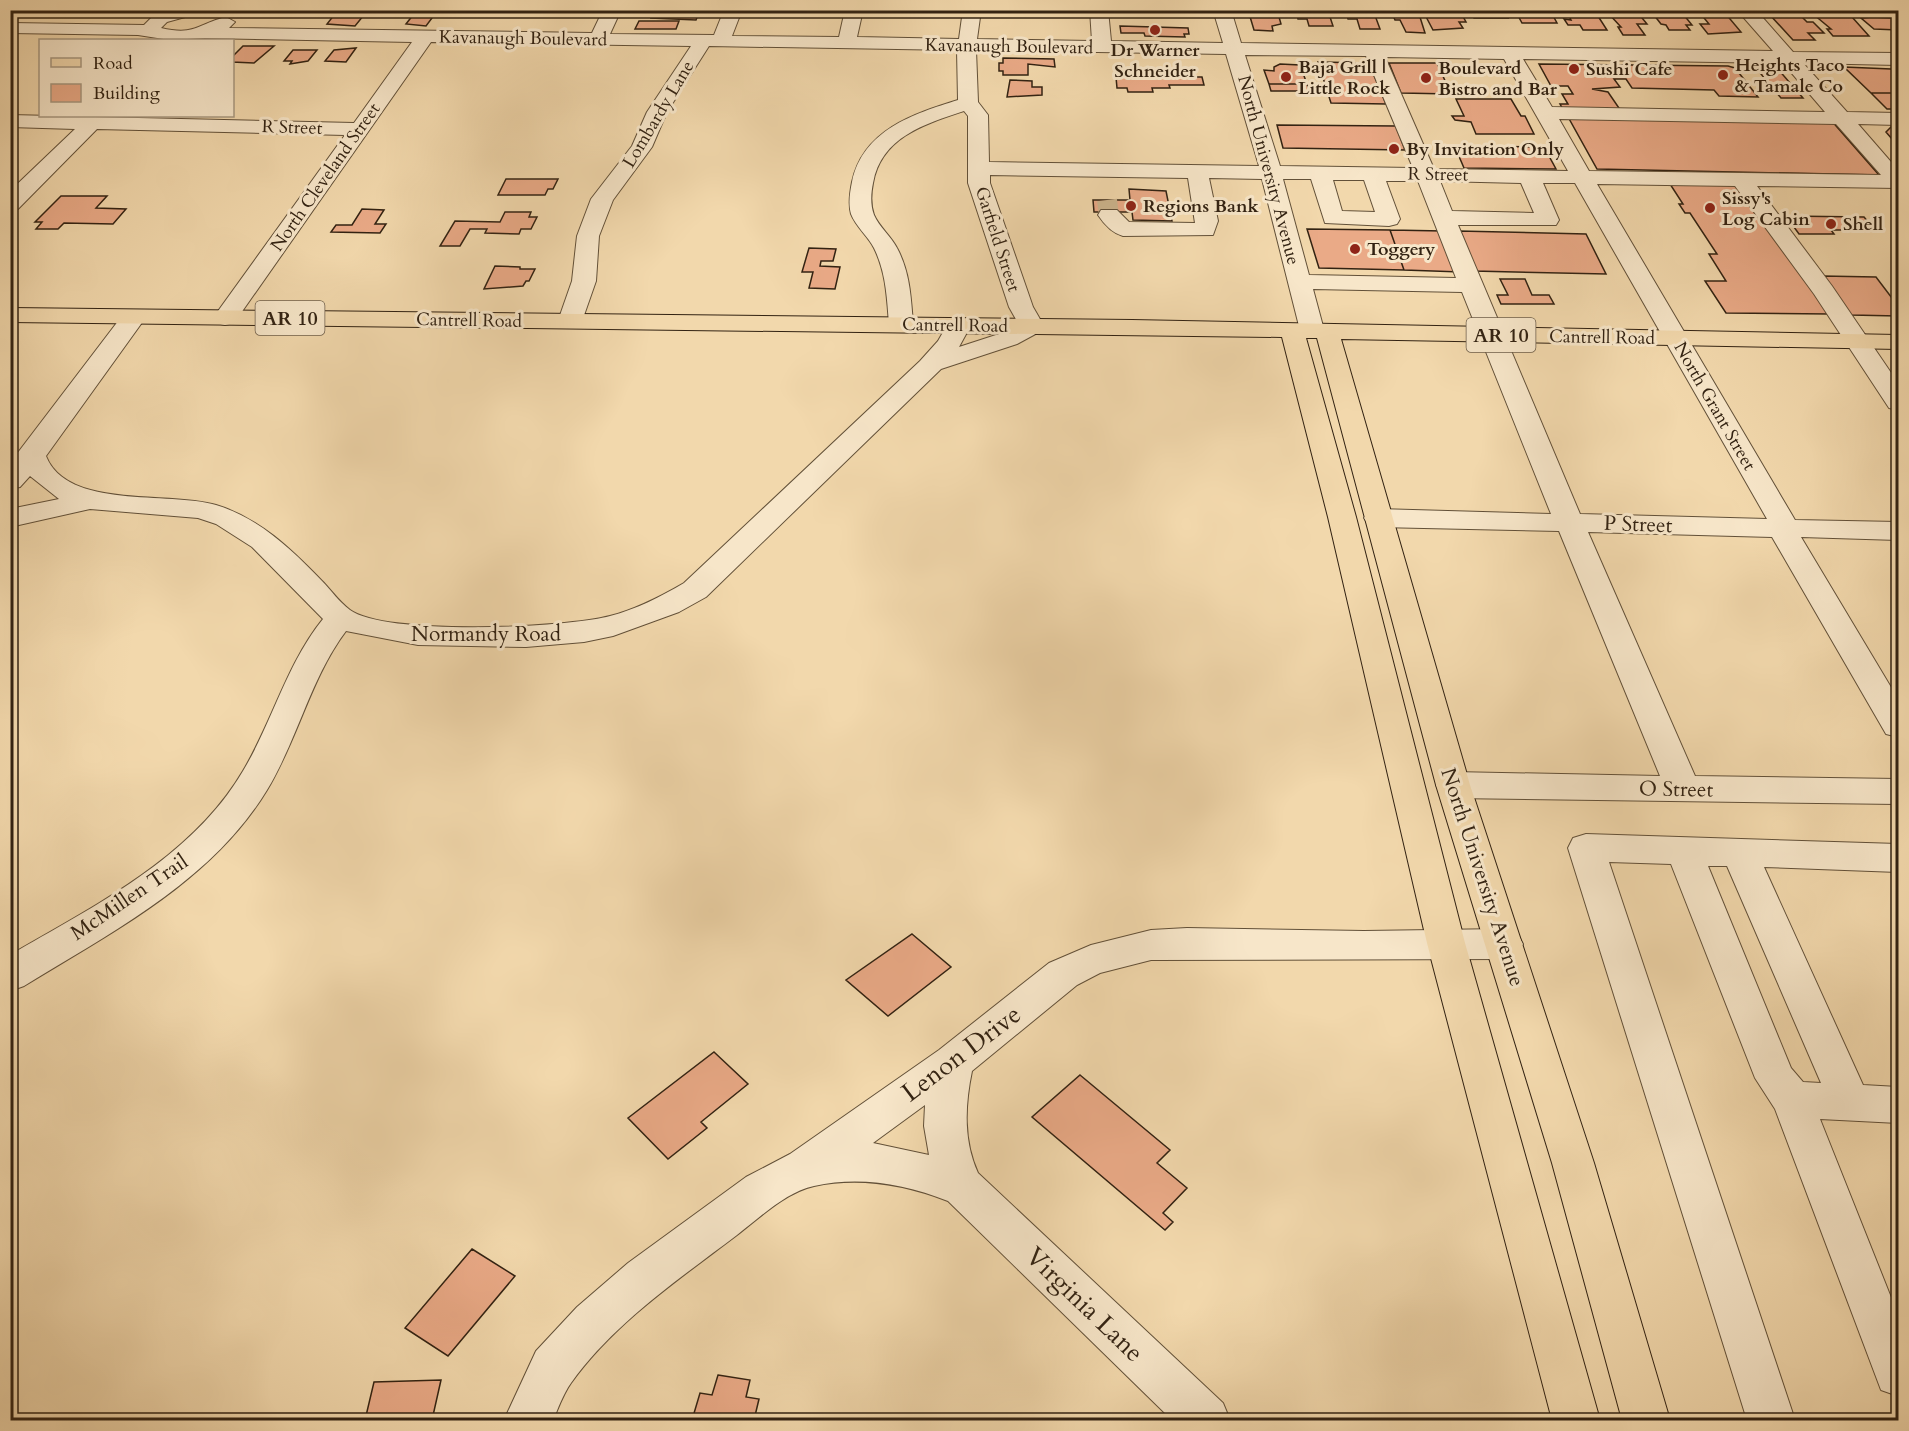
<svg xmlns="http://www.w3.org/2000/svg" width="1909" height="1431" viewBox="0 0 1909 1431" font-family="Cardo,serif">
  <style>
    .building { fill: #eaaa87; stroke: #322212; stroke-width: 1.5 }
    .lines { fill: none; stroke-linecap: round; stroke-linejoin: round }
    .minor-tunnel { stroke: #ccb48d; stroke-width: 20; stroke-dasharray: 20 10; stroke-linecap: butt }
    .minor-casing { stroke: #625038; stroke-width: 2 }
    .major-casing { stroke: #322212; stroke-width: 2 }
    .minor { fill: #f7e6c9; fill-rule: evenodd }
    .major { fill: #f2d8ac; fill-rule: evenodd }
    .poi-dot { fill: #8f2418; stroke: #f7e6c9; stroke-width: 2 }
    .labels { text-anchor: middle; stroke-width: 6; stroke-linejoin: round; paint-order: stroke }
    .far-street-label { font-size: 18px; fill: #322212; stroke: #f7e6c9 }
    .far-poi-label { font-size: 18px; font-weight: bold; fill: #322212; stroke: #f7e6c9; text-anchor: start }
    .shield { fill: #f7e6c9; stroke: #6d5d49; stroke-width: 1.5 }
    .shield-label { font-size: 20px; font-weight: bold; fill: #322212 }
    .street-label { font-size: 21px; fill: #322212; stroke: #f7e6c9 }
    .near-street-label { font-size: 26px; fill: #322212; stroke: #f7e6c9 }
  </style>
  <rect width="100%" height="100%" fill="#f2d8ac"/>
  <filter id="stains"><feTurbulence type="fractalNoise" baseFrequency=".00333" numOctaves="4"/><feColorMatrix values="0 0 0 0 .2 0 0 0 0 .09 0 0 0 0 .02 0 0 0 .5 -.17"/></filter>
  <radialGradient id="worn" r=".72"><stop offset=".6" stop-color="#630" stop-opacity="0"/><stop offset="1" stop-color="#630" stop-opacity=".3"/></radialGradient>
  <path class="building" d="M 338,10 L 368,10 L 355,26 L 327,24 Z
    M 417,10 L 438,10 L 426,26 L 406,24 Z
    M 700,10 L 696,20 L 651,18 L 654,11 Z
    M 1248,10 L 1277,10 L 1281,24 L 1272,26 L 1273,31 L 1254,30 Z
    M 1296,10 L 1328,11 L 1333,26 L 1309,26 L 1307,19 L 1298,19 Z
    M 1345,10 L 1373,10 L 1380,29 L 1360,29 L 1357,19 L 1348,19 Z
    M 1414,10 L 1419,14 L 1425,33 L 1406,32 L 1400,20 L 1395,20 L 1391,11 Z
    M 1450,10 L 1461,13 L 1466,22 L 1459,22 L 1463,28 L 1433,30 L 1423,11 Z
    M 1471,12 L 1504,12 L 1508,18 L 1474,18 Z
    M 1516,12 L 1533,14 L 1532,12 L 1551,12 L 1557,23 L 1522,23 Z
    M 1596,13 L 1607,30 L 1583,30 L 1580,25 L 1568,25 L 1564,19 L 1571,20 L 1568,14 Z
    M 1608,13 L 1638,13 L 1647,24 L 1637,24 L 1645,35 L 1623,35 L 1618,27 L 1621,27 Z
    M 1700,13 L 1725,13 L 1741,32 L 1708,34 L 1700,24 L 1709,24 Z
    M 1665,14 L 1683,14 L 1692,25 L 1686,25 L 1690,30 L 1669,30 L 1666,25 L 1661,24 L 1654,15 Z
    M 1813,14 L 1852,17 L 1869,36 L 1833,36 L 1827,29 L 1831,29 Z
    M 1770,15 L 1801,16 L 1807,22 L 1813,22 L 1824,33 L 1808,33 L 1815,40 L 1793,40 Z
    M 1872,17 L 1894,18 L 1898,22 L 1898,30 L 1874,29 L 1861,18 Z
    M 639,21 L 679,21 L 676,29 L 635,29 Z
    M 1120,26 L 1188,28 L 1189,34 L 1184,34 L 1185,37 L 1145,36 L 1144,33 L 1121,33 Z
    M 243,46 L 274,46 L 254,63 L 232,62 L 232,57 Z
    M 356,48 L 346,62 L 325,61 L 334,50 Z
    M 293,50 L 317,50 L 308,61 L 290,64 L 292,61 L 284,61 Z
    M 1003,58 L 1054,59 L 1055,67 L 1028,64 L 1028,75 L 1003,75 L 1003,71 L 999,71 L 999,63 L 1003,63 Z
    M 1318,62 L 1369,63 L 1386,104 L 1331,103 Z
    M 1389,63 L 1437,63 L 1451,94 L 1401,93 Z
    M 1280,64 L 1300,65 L 1307,84 L 1269,84 L 1264,70 L 1274,71 L 1274,67 Z
    M 1539,64 L 1728,66 L 1735,68 L 1758,97 L 1719,96 L 1714,90 L 1632,88 L 1626,79 L 1614,79 L 1620,87 L 1592,89 L 1608,92 L 1621,111 L 1564,111 L 1560,104 L 1568,104 L 1562,94 L 1573,94 L 1568,86 L 1551,86 Z
    M 1844,67 L 1891,69 L 1898,76 L 1898,93 L 1871,93 Z
    M 1756,68 L 1777,68 L 1803,98 L 1781,98 Z
    M 1116,77 L 1202,77 L 1204,85 L 1169,85 L 1170,88 L 1152,88 L 1153,92 L 1128,92 L 1127,88 L 1117,88 Z
    M 1010,80 L 1032,81 L 1032,87 L 1042,87 L 1042,95 L 1007,97 Z
    M 1269,84 L 1307,84 L 1309,91 L 1271,91 Z
    M 1871,93 L 1898,93 L 1898,109 L 1887,109 Z
    M 1456,99 L 1511,99 L 1521,116 L 1525,116 L 1534,134 L 1476,134 L 1471,122 L 1455,120 L 1452,116 L 1464,116 Z
    M 1567,115 L 1830,119 L 1879,175 L 1597,169 Z
    M 1277,125 L 1396,126 L 1405,150 L 1283,148 Z
    M 1891,127 L 1898,127 L 1898,146 L 1886,132 Z
    M 1450,146 L 1544,147 L 1556,169 L 1464,168 L 1458,154 L 1475,154 L 1473,149 L 1452,149 Z
    M 506,179 L 558,179 L 553,189 L 548,189 L 545,195 L 498,195 Z
    M 1670,184 L 1736,185 L 1830,314 L 1726,313 L 1705,281 L 1726,281 L 1709,254 L 1717,254 L 1690,213 L 1685,213 L 1679,204 L 1683,204 Z
    M 1129,189 L 1166,191 L 1172,221 L 1133,220 L 1132,212 L 1094,212 L 1093,200 L 1130,200 Z
    M 61,196 L 107,196 L 96,208 L 126,209 L 113,224 L 64,223 L 58,229 L 36,229 L 42,222 L 35,222 Z
    M 362,209 L 384,210 L 375,224 L 386,224 L 380,233 L 331,232 L 336,225 L 352,225 Z
    M 505,212 L 531,212 L 529,217 L 537,217 L 531,229 L 521,229 L 519,234 L 485,233 L 487,229 L 470,229 L 460,246 L 440,246 L 455,221 L 500,222 Z
    M 1786,216 L 1864,217 L 1875,230 L 1831,230 L 1834,234 L 1799,234 Z
    M 1307,229 L 1390,230 L 1404,270 L 1319,268 Z
    M 1390,230 L 1443,231 L 1461,272 L 1404,270 Z
    M 1458,231 L 1586,234 L 1606,274 L 1473,271 Z
    M 809,248 L 836,249 L 833,261 L 821,261 L 820,266 L 840,267 L 835,289 L 809,288 L 813,272 L 802,272 Z
    M 495,266 L 520,267 L 520,269 L 535,269 L 529,281 L 526,281 L 523,286 L 484,289 Z
    M 1822,276 L 1876,277 L 1898,306 L 1898,316 L 1851,315 Z
    M 1500,279 L 1525,279 L 1532,295 L 1549,295 L 1554,304 L 1501,304 L 1497,295 L 1508,295 Z
    M 912,934 L 951,967 L 888,1016 L 846,980 Z
    M 714,1052 L 748,1084 L 701,1122 L 707,1128 L 668,1159 L 628,1118 Z
    M 1080,1075 L 1170,1150 L 1157,1163 L 1187,1188 L 1163,1213 L 1173,1222 L 1165,1230 L 1032,1117 Z
    M 472,1249 L 515,1276 L 448,1356 L 405,1328 Z
    M 718,1375 L 750,1380 L 746,1397 L 759,1399 L 754,1420 L 692,1420 L 700,1393 L 712,1395 Z
    M 441,1380 L 432,1420 L 365,1420 L 374,1382 Z"/>
  <g class="lines">
    <path class="minor-tunnel" d="M 1107,200 L 1109,215"/>
    <defs>
      <path id="minor" d="M 168,10 L 199,10 L 196,14 L 167,22 L 161,28 C 196,36 197,24 226,17 L 235,22 L 229,28 L 592,33 L 603,10 L 621,10 L 610,34 L 714,35 L 724,10 L 742,10 L 732,36 L 839,37 L 845,10 L 863,10 L 857,37 L 959,39 L 963,10 L 981,10 L 977,39 L 1092,41 L 1090,10 L 1108,10 L 1111,41 L 1223,43 L 1213,10 L 1231,10 L 1241,43 L 1773,51 L 1737,10 L 1756,10 L 1793,52 L 1898,53 L 1898,65 L 1803,63 L 1847,112 L 1898,113 L 1898,125 L 1858,124 L 1898,170 L 1898,188 L 1757,186 L 1832,286 L 1898,383 L 1898,410 L 1889,408 L 1814,294 L 1735,186 L 1597,184 L 1795,520 L 1898,522 L 1898,540 L 1801,537 L 1898,699 L 1898,737 L 1886,734 L 1772,537 L 1588,532 L 1695,776 L 1898,779 L 1898,804 L 1453,798 L 1441,794 L 1436,785 L 1441,776 L 1453,772 L 1660,776 L 1559,531 L 1378,527 L 1368,524 L 1364,518 L 1368,512 L 1378,509 L 1551,514 L 1462,292 L 1313,289 L 1324,330 L 1321,335 L 1312,337 L 1303,335 L 1300,330 L 1262,179 L 1209,178 L 1218,221 L 1213,235 L 1123,236 C 1112,233 1104,224 1098,215 L 1101,210 L 1117,210 L 1129,222 L 1195,223 L 1188,178 L 990,175 L 990,183 L 1033,307 L 1044,326 L 1041,331 L 1017,344 L 941,369 L 706,597 L 679,612 L 613,636 L 584,642 L 526,647 L 418,645 L 346,631 C 310,679 298,739 267,790 C 212,881 112,932 24,986 L 10,991 L 10,955 C 94,906 192,858 243,771 C 273,721 286,665 323,619 L 252,547 L 216,524 L 198,518 L 90,509 L 10,527 L 10,509 L 59,499 L 30,476 L 20,487 L 10,489 L 10,463 L 125,312 L 134,310 L 143,312 L 146,317 L 46,456 C 67,510 169,491 216,505 C 259,518 291,549 322,581 C 331,590 339,602 350,610 C 386,636 565,628 610,616 C 637,609 660,597 684,583 L 920,361 L 938,341 L 950,320 L 959,318 L 968,320 L 971,325 L 959,347 L 999,334 L 1018,323 L 1009,307 L 968,183 L 968,116 L 964,111 C 925,124 881,137 873,183 C 871,193 870,204 874,215 C 879,227 891,236 897,248 C 910,272 911,298 913,324 L 910,329 L 901,331 L 892,329 L 889,324 C 887,298 886,272 874,248 C 868,236 856,227 851,214 C 848,203 850,192 852,182 C 863,130 913,114 958,100 L 957,50 L 709,46 L 667,112 L 652,147 L 613,200 L 599,236 L 596,281 L 582,321 L 579,326 L 570,328 L 561,326 L 558,321 L 572,281 L 577,236 L 591,199 L 632,146 L 647,112 L 691,46 L 431,42 L 234,323 L 225,325 L 216,323 L 213,318 L 345,135 L 97,129 L 18,209 L 10,210 L 10,191 L 75,129 L 10,127 L 10,115 L 354,123 L 412,42 L 205,38 L 170,40 L 138,35 L 10,33 L 10,23 L 144,25 L 155,14 ZM 976,50 L 1226,54 L 1259,166 L 989,162 L 988,115 L 978,102 ZM 1245,55 L 1366,56 L 1413,168 L 1280,166 ZM 1385,57 L 1504,59 L 1568,171 L 1434,169 ZM 1523,59 L 1783,63 L 1825,112 L 1552,107 ZM 1559,119 L 1836,124 L 1881,175 L 1589,171 ZM 1283,179 L 1311,179 L 1325,223 L 1389,226 L 1397,224 L 1400,219 L 1386,181 L 1418,181 L 1456,278 L 1309,275 ZM 1333,180 L 1364,180 L 1375,212 L 1342,211 ZM 1440,181 L 1521,183 L 1534,213 L 1452,211 ZM 1543,183 L 1575,183 L 1767,519 L 1580,514 L 1458,225 L 1556,225 L 1559,220 Z
        M 1586,834 L 1898,844 L 1898,872 L 1764,867 L 1863,1085 L 1898,1087 L 1898,1123 L 1820,1119 L 1898,1315 L 1898,1396 L 1881,1390 L 1775,1109 L 1755,1078 L 1671,864 L 1609,862 L 1795,1420 L 1747,1420 L 1568,848 L 1573,838 ZM 1708,866 L 1727,866 L 1821,1083 L 1803,1082 L 1791,1068 Z
        M 1187,928 L 1364,931 L 1504,929 L 1517,933 L 1523,944 L 1517,955 L 1504,959 L 1151,960 L 1100,973 L 1077,985 L 972,1071 C 965,1105 963,1140 978,1173 L 1223,1403 L 1230,1420 L 1172,1420 L 948,1201 C 904,1184 860,1176 814,1186 C 786,1192 759,1218 737,1235 C 679,1279 614,1323 571,1383 C 563,1394 558,1409 553,1420 L 504,1420 L 536,1351 L 577,1307 L 628,1263 L 746,1177 L 790,1154 L 939,1050 L 1049,963 L 1091,945 L 1151,930 ZM 925,1105 L 924,1126 L 929,1155 L 873,1143 Z"/>
      <path id="major" d="M 10,308 L 1132,320 L 1898,335 L 1898,349 L 1341,339 L 1470,785 L 1594,1163 L 1670,1420 L 1622,1420 L 1552,1163 L 1436,785 L 1317,338 L 1306,338 L 1356,517 L 1465,943 L 1600,1420 L 1552,1420 L 1427,943 L 1328,517 L 1282,337 L 10,322 Z"/>
    </defs>
    <use href="#minor" class="minor-casing"/>
    <use href="#major" class="major-casing"/>
    <use href="#minor" class="minor"/>
    <use href="#major" class="major"/>
  </g>
  <g class="poi-dot">
    <circle cx="1155" cy="30" r="6"/>
    <circle cx="1574" cy="69" r="6"/>
    <circle cx="1723" cy="75" r="6"/>
    <circle cx="1286" cy="77" r="6"/>
    <circle cx="1426" cy="78" r="6"/>
    <circle cx="1394" cy="149" r="6"/>
    <circle cx="1131" cy="206" r="6"/>
    <circle cx="1710" cy="208" r="6"/>
    <circle cx="1831" cy="224" r="6"/>
    <circle cx="1355" cy="249" r="6"/>
  </g>
  <g class="labels">
    <g class="far-street-label">
      <text transform="translate(523 38) rotate(1)" y="6">Kavanaugh Boulevard</text>
      <text transform="translate(1009 46) rotate(1)" y="6">Kavanaugh Boulevard</text>
      <text transform="translate(658 114) rotate(-59)" y="6">Lombardy Lane</text>
      <text transform="translate(292 127) rotate(2)" y="6">R Street</text>
      <text transform="translate(1269 170) rotate(75)" y="6">North University Avenue</text>
      <text transform="translate(1438 174) rotate(1)" y="6">R Street</text>
      <text transform="translate(325 177) rotate(-55)" y="6">North Cleveland Street</text>
      <text transform="translate(998 239) rotate(72)" y="6">Garfield Street</text>
      <text transform="translate(469 320) rotate(1)" y="6">Cantrell Road</text>
      <text transform="translate(955 325) rotate(1)" y="6">Cantrell Road</text>
      <text transform="translate(1602 337) rotate(1)" y="6">Cantrell Road</text>
      <text transform="translate(1715 406) rotate(60)" y="6">North Grant Street</text>
    </g>
    <g class="far-poi-label">
      <text x="1155" y="56" text-anchor="middle">Dr Warner<tspan x="1155" dy="21">Schneider</tspan></text>
      <text x="1735" y="71">Heights Taco<tspan x="1735" dy="21">&amp; Tamale Co</tspan></text>
      <text x="1298" y="73">Baja Grill |<tspan x="1298" dy="21">Little Rock</tspan></text>
      <text x="1438" y="74">Boulevard<tspan x="1438" dy="21">Bistro and Bar</tspan></text>
      <text x="1586" y="75">Sushi Cafe</text>
      <text x="1406" y="155">By Invitation Only</text>
      <text x="1722" y="204">Sissy's<tspan x="1722" dy="21">Log Cabin</tspan></text>
      <text x="1143" y="212">Regions Bank</text>
      <text x="1843" y="230">Shell</text>
      <text x="1367" y="255">Toggery</text>
    </g>
    <g class="shield">
      <rect x="255.5" y="301" width="69" height="34" rx="4.5"/>
      <rect x="1466.5" y="318" width="69" height="34" rx="4.5"/>
    </g>
    <g class="shield-label">
      <text x="290" y="325">AR 10</text>
      <text x="1501" y="342">AR 10</text>
    </g>
    <g class="street-label">
      <text transform="translate(1638 524) rotate(2)" y="7">P Street</text>
      <text x="486" y="641">Normandy Road</text>
      <text transform="translate(1676 789) rotate(1)" y="7">O Street</text>
      <text transform="translate(1483 877) rotate(72)" y="7">North University Avenue</text>
      <text transform="translate(129 897) rotate(-34)" y="7">McMillen Trail</text>
    </g>
    <g class="near-street-label">
      <text transform="translate(961 1053) rotate(-37)" y="9">Lenon Drive</text>
      <text transform="translate(1085 1304) rotate(44)" y="9">Virginia Lane</text>
    </g>
  </g>
  <rect width="1909" height="1431" fill="none" stroke="#f2d8ac" stroke-width="36"/>
  <rect x="12" y="12" width="1885" height="1407" fill="none" stroke="#322212" stroke-width="3"/>
  <rect x="18" y="18" width="1873" height="1395" fill="none" stroke="#322212" stroke-width="1.5"/>
  <rect x="39" y="39" width="195" height="78" fill="#f7e6c9" stroke="#a89880" stroke-width="1.5"/>
  <rect x="51" y="58" width="30" height="9" fill="#f2d8ac" stroke="#a89880" stroke-width="1.5"/>
  <text x="93" y="69" font-size="18" fill="#322212">Road</text>
  <rect x="51" y="84" width="30" height="18" fill="#eaaa87" stroke="#a89880" stroke-width="1.5"/>
  <text x="93" y="99" font-size="18" fill="#322212">Building</text>
  <rect width="100%" height="100%" filter="url(#stains)"/>
  <rect width="100%" height="100%" fill="url(#worn)"/>
</svg>
